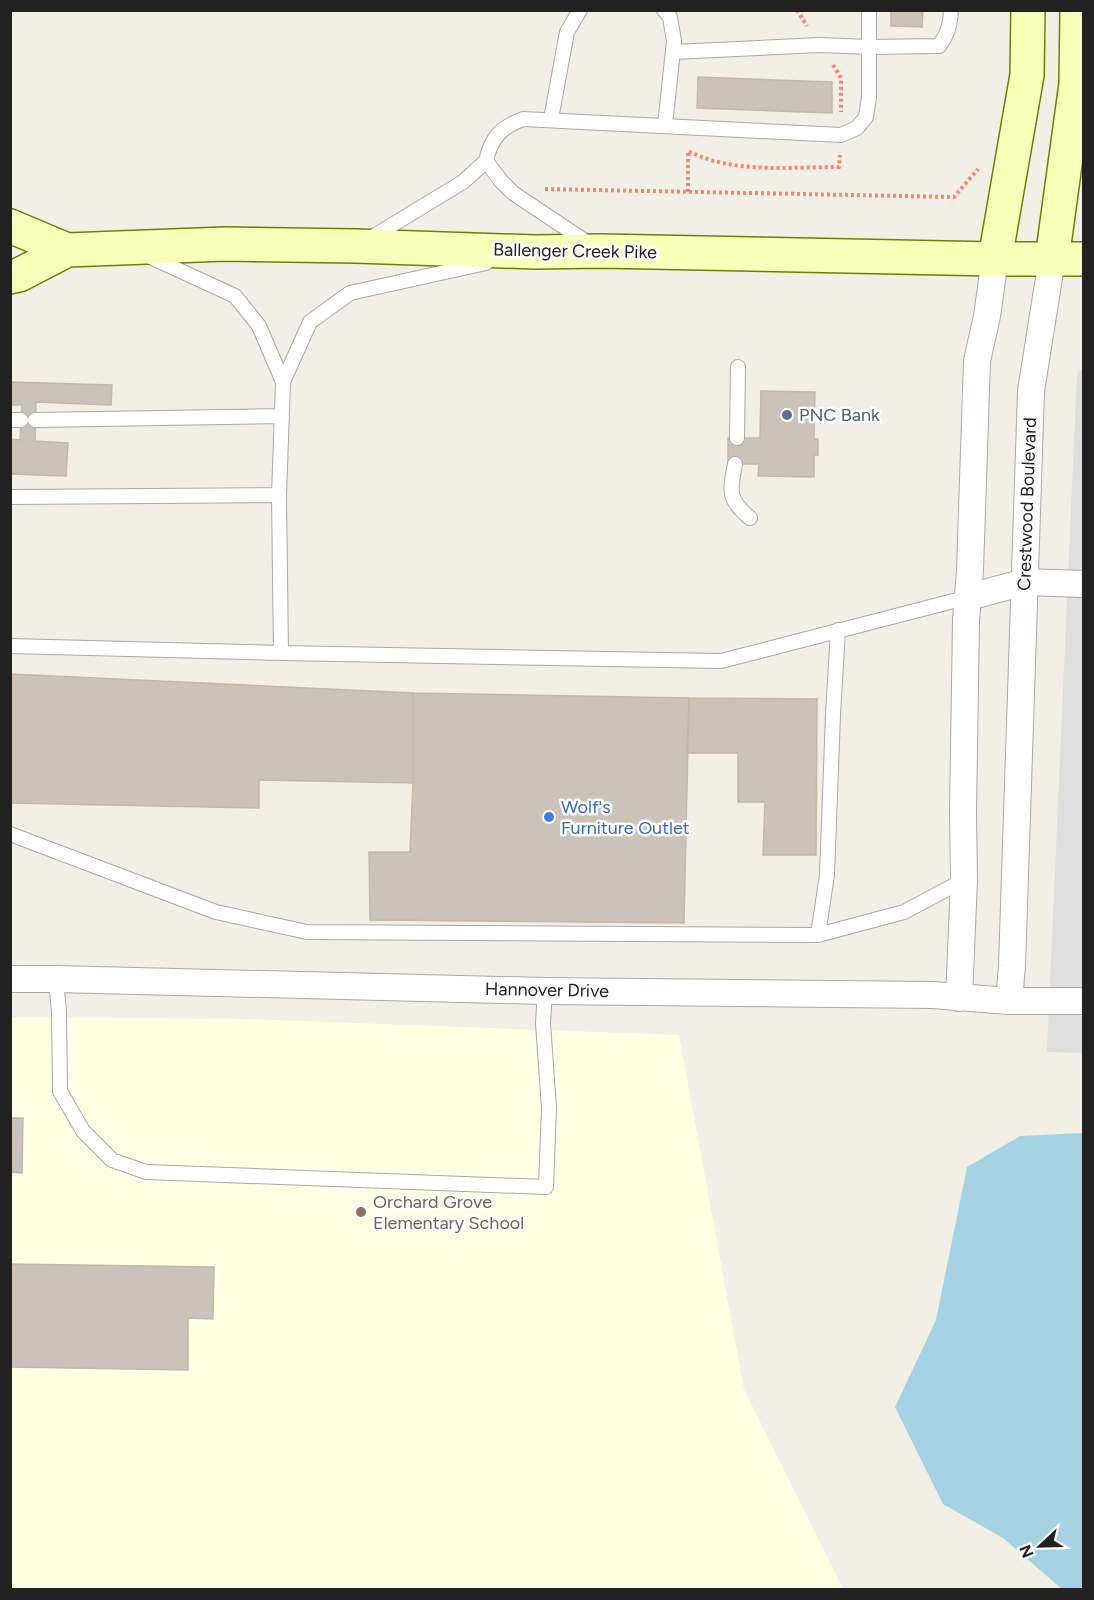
<svg xmlns="http://www.w3.org/2000/svg" width="1094" height="1600" viewBox="0 0 1094 1600" font-family="Figtree,sans-serif">
  <style>
    .residential { fill: #dfdede }
    .education { fill: #feffe3 }
    .water { fill: #a4d2e3 }
    .building { fill: #cbc2b9; stroke: #c5b6a8; stroke-width: 1.5 }
    .lines { fill: none; stroke-linecap: round; stroke-linejoin: round }
    .service-casing { stroke: #a8a8a8; stroke-width: 16 }
    .minor-casing { stroke: #a8a8a8; stroke-width: 28 }
    .secondary-casing { stroke: #6c8000; stroke-width: 36 }
    .path { stroke: #ff816b; stroke-width: 4; stroke-dasharray: 3 3; stroke-linecap: butt }
    .service { stroke: #fff; stroke-width: 14 }
    .minor { stroke: #fff; stroke-width: 26 }
    .secondary { stroke: #f8ffb8; stroke-width: 33 }
    .service-dot { fill: #5c6f8a; stroke: #fff; stroke-width: 2 }
    .shop-dot { fill: #3f7fe0; stroke: #fff; stroke-width: 2 }
    .education-dot { fill: #8d6e63; stroke: #fff; stroke-width: 2 }
    .labels { text-anchor: middle; stroke-width: 5; stroke-linejoin: round; paint-order: stroke }
    .street-label { font-size: 18px; fill: #212121; stroke: #fff }
    .service-label { font-size: 18px; fill: #4e5e75; stroke: #fff; text-anchor: start }
    .shop-label { font-size: 18px; fill: #366cbe; stroke: #fff; text-anchor: start }
    .education-label { font-size: 18px; fill: #785e54; stroke: #fff; text-anchor: start }
  </style>
  <rect width="100%" height="100%" fill="#f2efe7"/>
  <path class="residential" d="M 1083,369 L 1083,1053 L 1047,1052 L 1077,374 Z"/>
  <path class="education" d="M 11,1017 L 249,1019 L 679,1035 L 744,1389 L 843,1589 L 11,1590 Z"/>
  <path class="water" d="M 1083,1133 L 1084,1589 L 1063,1590 L 1003,1538 L 943,1504 L 895,1407 L 936,1320 L 967,1167 L 1020,1136 Z"/>
  <path class="building" d="M 891,10 L 923,10 L 922,27 L 891,26 Z
    M 698,77 L 832,82 L 832,113 L 697,108 Z
    M 10,382 L 112,385 L 111,405 L 36,402 L 35,441 L 68,443 L 66,476 L 10,474 L 10,439 L 20,440 L 22,405 L 10,405 Z
    M 761,391 L 815,392 L 814,439 L 818,439 L 818,455 L 814,455 L 814,477 L 758,476 L 759,464 L 728,464 L 728,438 L 760,438 Z
    M 10,674 L 413,693 L 413,783 L 259,780 L 259,808 L 10,803 Z
    M 413,693 L 689,698 L 684,923 L 370,920 L 369,852 L 410,852 L 413,783 Z
    M 689,698 L 817,699 L 816,855 L 763,855 L 765,802 L 738,802 L 738,753 L 687,753 Z
    M 10,1118 L 23,1118 L 22,1173 L 10,1172 Z
    M 10,1264 L 214,1267 L 213,1319 L 188,1318 L 188,1370 L 10,1367 Z"/>
  <g class="lines">
    <defs>
      <path id="service" d="M 664,10 L 670,17 L 674,41 L 665,125
        M 673,52 L 820,45 L 869,47 L 939,46 C 948,34 950,25 951,10
        M 551,119 L 567,32 L 580,10
        M 486,161 C 491,137 502,127 523,119 L 841,135 L 857,128 L 866,117 L 869,97 L 869,10
        M 369,239 L 463,182 L 486,161 L 501,181 L 513,193 L 591,245
        M 146,255 L 235,296 L 259,326 L 283,382
        M 10,420 L 21,420
        M 35,420 L 282,416
        M 737,438 L 738,367
        M 735,464 C 730,491 727,499 750,518
        M 10,497 L 279,495
        M 10,646 L 281,653 L 721,661 L 969,597
        M 281,653 L 279,495 L 283,382 L 310,322 L 350,293 L 486,263
        M 10,834 L 216,912 L 307,932 L 818,935 L 904,912 L 964,880
        M 818,935 L 827,875 L 833,715 L 838,630
        M 56,979 L 59,1012 L 60,1091 L 83,1131 L 112,1160 L 146,1172 L 546,1187 L 549,1108 L 543,1023 L 545,991"/>
      <path id="minor" d="M 969,597 L 1025,582 L 1084,584
        M 10,979 L 56,979 L 545,991 L 933,995 L 1009,1001 L 1084,1001
        M 959,998 L 964,880 L 963,812 L 966,621 L 970,570 L 977,361 L 987,316 L 995,259
        M 1009,1001 L 1012,966 L 1031,391 L 1052,259"/>
      <path id="secondary" d="M 10,226 L 67,250
        M 995,259 L 1027,75 L 1028,10
        M 1052,259 L 1076,84 L 1077,10
        M 10,277 L 19,275 L 67,250 L 225,244 L 356,246 L 535,252 L 601,251 L 995,259 L 1084,259"/>
    </defs>
    <use href="#service" class="service-casing"/>
    <use href="#minor" class="minor-casing"/>
    <use href="#secondary" class="secondary-casing"/>
    <path class="path" d="M 797,10 L 807,26
      M 833,65 L 841,78 L 841,112
      M 545,189 L 954,197 L 978,169
      M 688,192 L 688,151 C 734,174 789,167 839,167 L 840,155"/>
    <use href="#service" class="service"/>
    <use href="#minor" class="minor"/>
    <use href="#secondary" class="secondary"/>
  </g>
  <circle class="service-dot" cx="787" cy="415" r="6"/>
  <circle class="shop-dot" cx="549" cy="817" r="6"/>
  <circle class="education-dot" cx="361" cy="1212" r="6"/>
  <g class="labels">
    <g class="street-label">
      <text transform="translate(575 251) rotate(1)" y="6">Ballenger Creek Pike</text>
      <text transform="translate(1027 504) rotate(-88)" y="6">Crestwood Boulevard</text>
      <text transform="translate(547 990) rotate(1)" y="6">Hannover Drive</text>
    </g>
    <g class="service-label">
      <text x="799" y="421">PNC Bank</text>
    </g>
    <g class="shop-label">
      <text x="561" y="813">Wolf's<tspan x="561" dy="21">Furniture Outlet</tspan></text>
    </g>
    <g class="education-label">
      <text x="373" y="1208">Orchard Grove<tspan x="373" dy="21">Elementary School</tspan></text>
    </g>
  </g>
  <rect width="1094" height="1600" fill="none" stroke="#212121" stroke-width="24"/>
  <g transform="translate(1040 1546) rotate(248)" stroke="#ffffff" stroke-width="4.5" paint-order="stroke">
  <path d="M0-4.5L10 22L0 15L-10 22Z" fill="#212121"/>
  <text y="-9" font-size="16" font-weight="bold" text-anchor="middle" fill="#212121">N</text>
  </g>
</svg>
